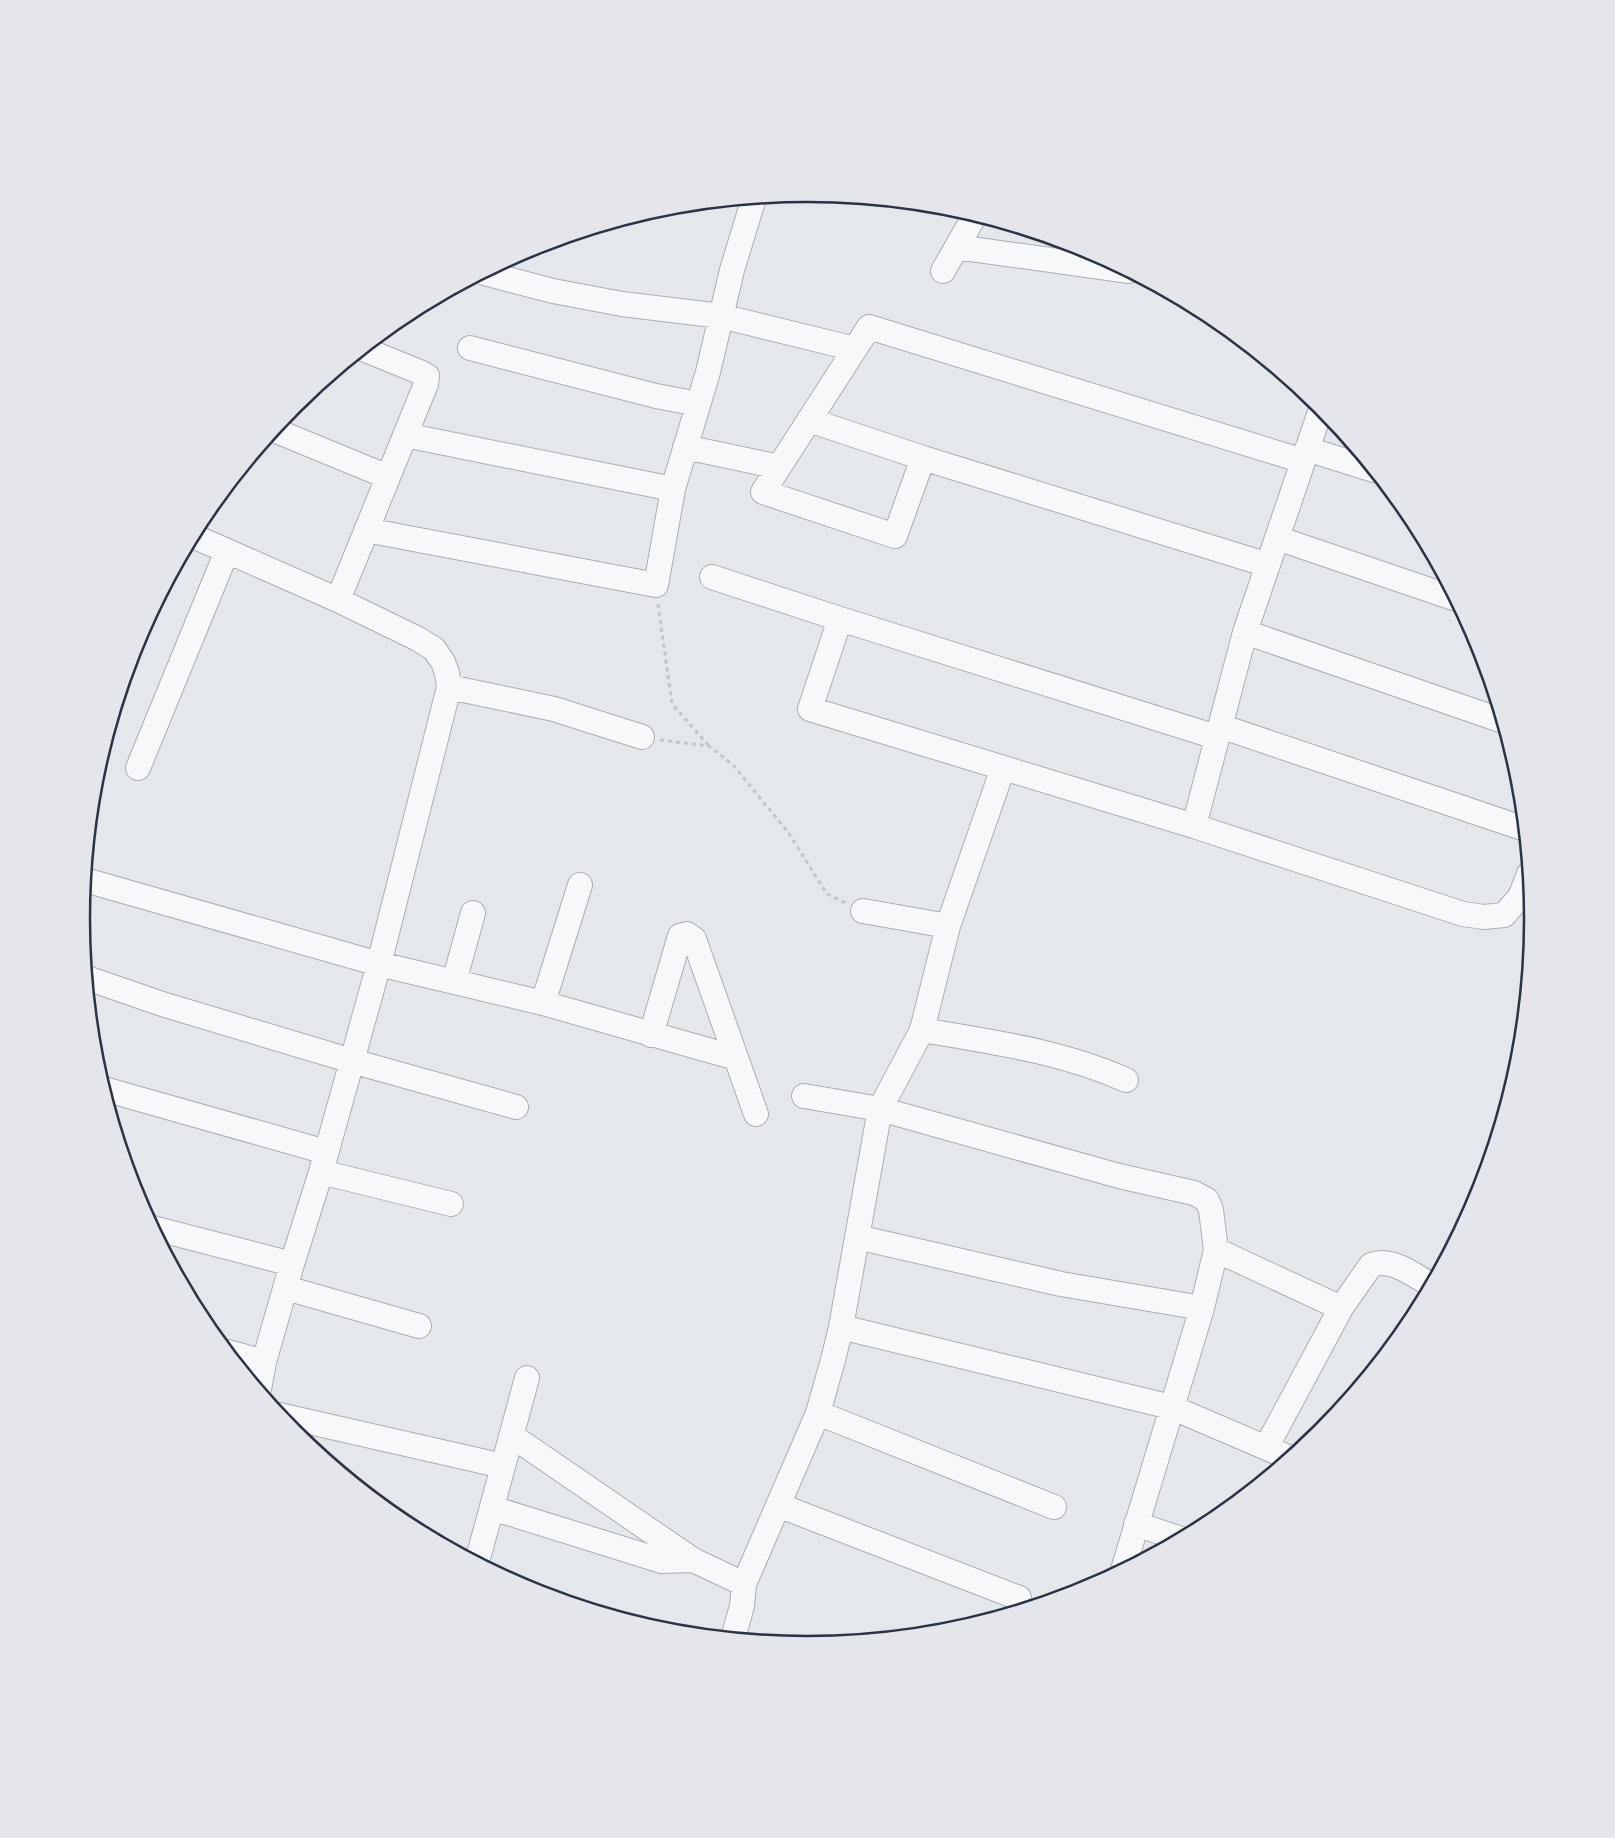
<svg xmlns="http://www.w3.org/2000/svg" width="1615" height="1838" viewBox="0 0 1615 1838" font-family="Barlow,sans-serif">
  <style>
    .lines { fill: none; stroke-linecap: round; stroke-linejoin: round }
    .minor-casing { stroke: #a9aeb7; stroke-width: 26 }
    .path { stroke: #c2c5cb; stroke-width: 3; stroke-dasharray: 4 4; stroke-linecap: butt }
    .minor { stroke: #f7f8fa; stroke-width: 24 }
    .rim { fill: none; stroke: #2b3445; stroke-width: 2.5 }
  </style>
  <rect width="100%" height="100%" fill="#e4e7ec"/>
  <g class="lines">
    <defs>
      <path id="minor" d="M 957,247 L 1129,271
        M 943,271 L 975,215
        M 484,273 L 553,291 L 622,304 L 721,316 L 855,349
        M 470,348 L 656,396 L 698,404
        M 1322,406 L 1245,632 L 1194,826 L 1463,914 L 1484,917 L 1504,915 L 1520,897 L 1529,874
        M 809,420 L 923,458 L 895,536 L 763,492 L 869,327 L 1303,461
        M 274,430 L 388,477
        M 405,435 L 673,489
        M 685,447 L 779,467
        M 1307,449 L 1374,470
        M 923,458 L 1268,565
        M 366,530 L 656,585 L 673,489 L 708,372 L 732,270 L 754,198
        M 1277,538 L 1456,599
        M 712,577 L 840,619 L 1216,737
        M 338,600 L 426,384 L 427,376 L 422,373 L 363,349
        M 840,619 L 810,709 L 1194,826
        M 1245,632 L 1503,721
        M 449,687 L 554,709 L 642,737
        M 1220,726 L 1525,829
        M 138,768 L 227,551
        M 85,880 L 379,964 L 449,687 L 447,673 L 443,662 L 434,649 L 418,639 L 338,600 L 193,536
        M 863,911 L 948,926
        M 87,978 L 162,1004 L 352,1061 L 516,1107
        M 454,982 L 473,913
        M 543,1003 L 580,885
        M 922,1030 C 992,1042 1061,1051 1126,1080
        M 651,1035 L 680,936 L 687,934 L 694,939 L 756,1114
        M 104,1089 L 326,1152
        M 804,1096 L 880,1109 L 1119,1176 L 1194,1193 L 1207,1200 L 1211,1210 L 1216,1250
        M 321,1172 L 451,1204
        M 153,1228 L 292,1264
        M 857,1237 L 1061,1284 L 1202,1308
        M 286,1288 L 419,1326
        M 1341,1308 L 1371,1265 C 1392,1257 1413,1275 1431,1285
        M 841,1327 L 1171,1407 L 1290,1458
        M 228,1352 L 264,1362
        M 259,1389 L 264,1362 L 292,1264 L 321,1172 L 379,964 L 543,1003 L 736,1058
        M 818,1413 L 1054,1507
        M 279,1415 L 503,1466
        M 512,1436 L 693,1560 L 744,1584 L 742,1606 L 733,1638
        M 778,1505 L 1019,1598
        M 492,1508 L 662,1561 L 693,1560
        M 1136,1524 L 1181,1539
        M 477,1562 L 527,1378
        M 1123,1570 L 1202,1308 L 1216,1250 L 1341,1308 L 1267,1446
        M 744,1584 L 818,1413 L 833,1360 L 841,1327 L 880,1109 L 922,1030 L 948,926 L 1003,768"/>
    </defs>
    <use href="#minor" class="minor-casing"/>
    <path class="path" d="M 658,604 L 672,704 L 709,746
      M 660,740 L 709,746 L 733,765 L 788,832 L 827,894 L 846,903"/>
    <use href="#minor" class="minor"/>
  </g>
  <path d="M0 0H1615V1838H0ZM90 919a717 717 0 1 1 1434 0a717 717 0 1 1-1434 0Z" fill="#e4e6eb" fill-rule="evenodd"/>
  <path class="rim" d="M90 919a717 717 0 1 1 1434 0a717 717 0 1 1-1434 0Z"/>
</svg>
